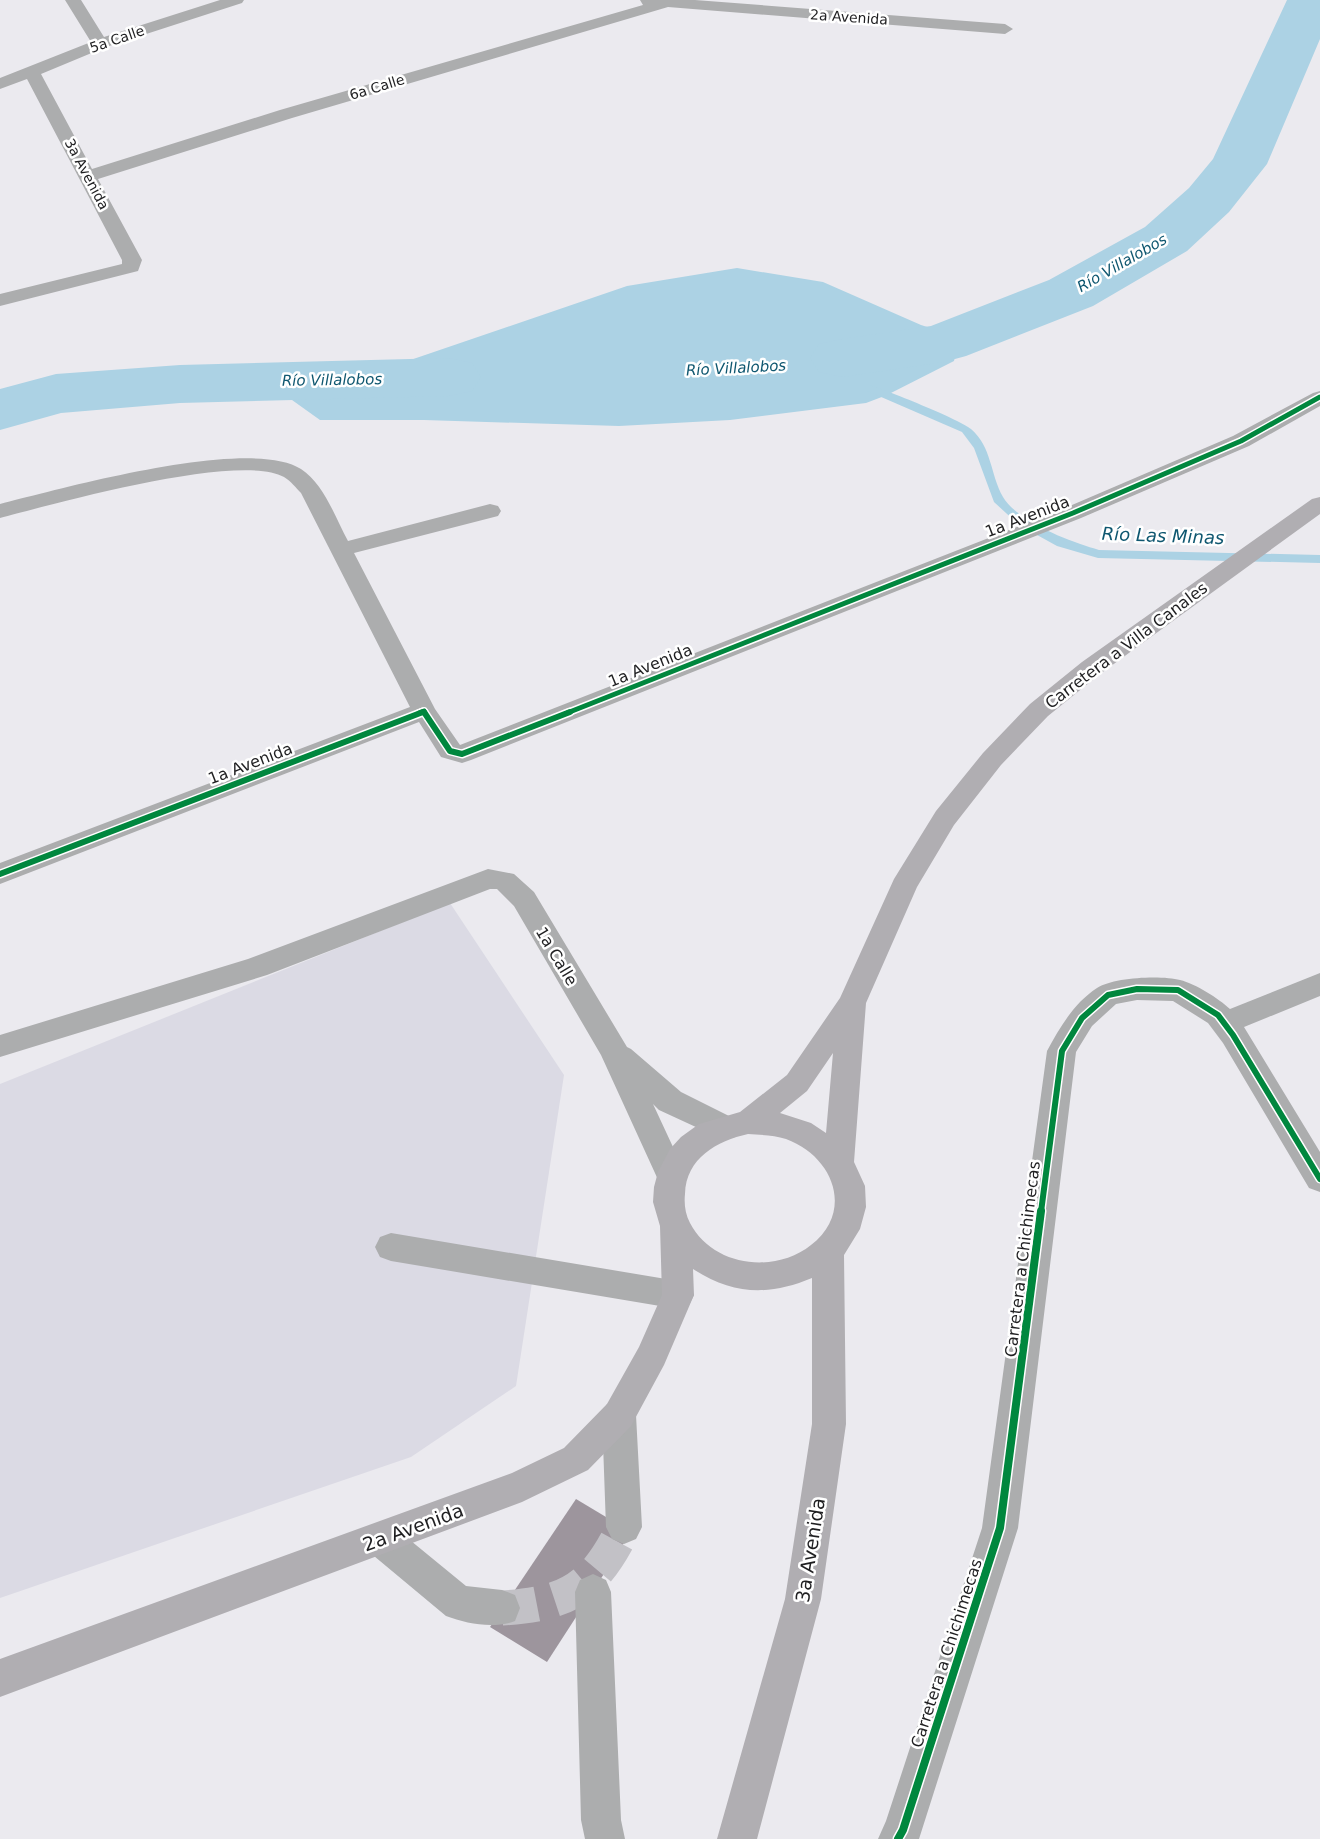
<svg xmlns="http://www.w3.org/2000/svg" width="1320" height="1839" viewBox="0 0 1320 1839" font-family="'DejaVu Sans',sans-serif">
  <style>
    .built { fill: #dbdae4 }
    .water { fill: #acd2e4 }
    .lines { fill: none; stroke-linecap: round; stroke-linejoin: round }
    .stream { fill: #acd2e4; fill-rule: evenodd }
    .river { fill: #acd2e4; fill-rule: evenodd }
    .building { fill: #9d959d }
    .minor-tunnel { stroke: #c2c1c6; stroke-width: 35; stroke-dasharray: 35 18; stroke-linecap: butt }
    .minor { fill: #acadae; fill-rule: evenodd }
    .major { fill: #b0aeb2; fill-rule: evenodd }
    .cycleway-far2-casing { stroke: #fff; stroke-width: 8 }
    .cycleway-far1-casing { stroke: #fff; stroke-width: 9 }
    .cycleway-casing { stroke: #fff; stroke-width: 11 }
    .cycleway-far2 { stroke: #00873e; stroke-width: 5 }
    .cycleway-far1 { stroke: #00873e; stroke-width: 6 }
    .cycleway { stroke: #00873e; stroke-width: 8 }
    .labels { text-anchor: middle; stroke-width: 5; stroke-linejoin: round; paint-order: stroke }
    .far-street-label { font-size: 14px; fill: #1f1f21; stroke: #fff }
    .far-water-label { font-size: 15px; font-style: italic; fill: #0f5770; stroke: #fff }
    .street-label { font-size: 16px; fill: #1f1f21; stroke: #fff }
    .water-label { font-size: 18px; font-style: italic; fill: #0f5770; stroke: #fff }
    .near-street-label { font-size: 19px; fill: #1f1f21; stroke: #fff }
  </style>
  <rect width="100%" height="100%" fill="#ebeaef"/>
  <path class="built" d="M 450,903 L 564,1075 L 516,1386 L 411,1457 L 0,1598 L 0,1084 Z"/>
  <path class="water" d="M 737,268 L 823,282 L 921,325 L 959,337 L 954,361 L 887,395 L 866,403 L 730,420 L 619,426 L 424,420 L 320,420 L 292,400 L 331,380 L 387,368 L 627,286 Z"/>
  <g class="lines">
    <path class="stream" d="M 869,385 C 882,388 963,421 971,429 C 992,447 990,474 1003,497 C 1019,523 1071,542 1099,550 L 1320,555 L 1320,563 L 1098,558 L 1057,546 L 1019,525 L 994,502 L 974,448 L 962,432 L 865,390 L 865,386 Z"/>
    <path class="river" d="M 1287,0 L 1320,0 L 1320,39 L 1267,164 L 1229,212 L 1187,251 L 1093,306 L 966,356 L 944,362 L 842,377 L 819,372 L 810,358 L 819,344 L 842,339 L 931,326 L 1049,280 L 1145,227 L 1189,188 L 1213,159 Z
      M 449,358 L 472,363 L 481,377 L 472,391 L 449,396 L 180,403 L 61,413 L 0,430 L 0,389 L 56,374 L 180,365 Z"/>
  </g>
  <path class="building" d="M 576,1499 L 631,1532 L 547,1662 L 490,1627 Z"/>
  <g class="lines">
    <path class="minor-tunnel" d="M 502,1608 C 569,1604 595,1587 624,1527"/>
    <path class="minor" d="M 65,0 L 81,0 L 104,37 L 220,0 L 244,0 L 242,3 L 106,47 L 41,74 L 92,169 L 280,110 L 643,5 L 640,0 L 695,0 L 1005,24 L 1013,29 L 1005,34 L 668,7 L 292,118 L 98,179 L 142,260 L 138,271 L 0,306 L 0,294 L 122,264 L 122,260 L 27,79 L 0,89 L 0,78 L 91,42 Z
      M 1320,391 L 1320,406 L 1249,446 L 1081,518 L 471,760 L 462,763 L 441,757 L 419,722 L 0,884 L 0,863 L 410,707 L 301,493 C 296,488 291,481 284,477 C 239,452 54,504 0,518 L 0,504 C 61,489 249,436 301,469 C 324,484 335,517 348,541 L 490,504 L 498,506 L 501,511 L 498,516 L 354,553 L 435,709 L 460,745 L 1065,508 L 1233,436 L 1313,393 Z
      M 488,869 L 514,874 L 534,892 L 627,1047 L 631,1049 L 681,1092 L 735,1119 L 739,1128 L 735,1137 L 724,1140 L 659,1110 L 653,1104 L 686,1175 L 682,1184 L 671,1188 L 660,1184 L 601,1055 L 514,906 L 497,889 L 490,889 L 267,975 L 0,1057 L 0,1035 L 248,959 Z
      M 1320,973 L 1320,996 L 1244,1027 L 1320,1152 L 1320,1192 L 1309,1188 L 1223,1043 L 1208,1023 L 1173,1001 L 1137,1000 L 1116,1004 L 1092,1026 L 1076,1052 L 1018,1528 L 919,1839 L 878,1839 L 886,1821 L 982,1528 L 1047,1051 C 1060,1027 1074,1003 1097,988 C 1113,977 1162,975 1180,980 C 1196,984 1218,998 1230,1009 Z
      M 391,1233 L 678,1281 L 689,1285 L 694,1295 L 689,1305 L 678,1309 L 391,1261 L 380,1257 L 375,1247 L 380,1237 Z
      M 619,1400 L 631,1404 L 636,1415 L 642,1527 L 636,1539 L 624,1544 L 612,1539 L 606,1527 L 602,1415 L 607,1404 Z
      M 381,1522 L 394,1527 L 466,1586 L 502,1590 L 515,1595 L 520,1608 L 515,1621 C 494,1629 467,1624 446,1616 L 368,1551 L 363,1539 L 368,1527 Z
      M 593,1574 L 606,1580 L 611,1592 L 621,1820 L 625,1839 L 585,1839 L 581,1820 L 575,1592 L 580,1580 Z"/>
    <path class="major" d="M 1320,497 L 1320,514 L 1100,674 L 1048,716 L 1001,765 L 954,825 L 917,887 L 866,1003 L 854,1162 L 865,1186 L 866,1207 L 860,1229 L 844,1255 L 846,1424 L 821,1599 L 757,1839 L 717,1839 L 785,1599 L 812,1424 L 812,1278 C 769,1296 733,1295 693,1269 L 694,1295 L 664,1365 L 631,1426 L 588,1470 L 522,1502 L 0,1697 L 0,1659 L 512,1473 L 564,1448 L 607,1404 L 639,1347 L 662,1295 L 660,1226 L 653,1202 L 654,1187 L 658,1172 L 670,1149 L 681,1137 L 699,1124 L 740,1112 L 787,1075 L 840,998 L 894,879 L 936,811 L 983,753 L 1030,704 L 1082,662 L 1312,499 ZM 833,1053 L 826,1133 L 811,1123 L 780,1113 L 807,1091 ZM 748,1134 C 760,1135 774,1135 786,1139 C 833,1156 855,1211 811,1245 C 775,1274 713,1267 690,1223 C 685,1214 684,1203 685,1194 C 686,1158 717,1141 748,1134 Z"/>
    <defs>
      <path id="cycleway-far2" d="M 419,713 L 424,711 L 425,713
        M 567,713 L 1073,513 L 1241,441 L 1320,397"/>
      <path id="cycleway-far1" d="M 424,712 L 450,751 L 462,754 L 570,712
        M 0,874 L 423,712
        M 1041,1212 L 1062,1051 L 1082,1018 L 1108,995 L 1137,989 L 1178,990 L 1218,1015 L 1233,1035 L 1320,1179"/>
      <path id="cycleway" d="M 898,1839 L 903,1830 L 1000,1528 L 1041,1211"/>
    </defs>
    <use href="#cycleway-far2" class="cycleway-far2-casing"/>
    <use href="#cycleway-far1" class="cycleway-far1-casing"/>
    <use href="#cycleway" class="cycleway-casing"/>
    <use href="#cycleway-far2" class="cycleway-far2"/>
    <use href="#cycleway-far1" class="cycleway-far1"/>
    <use href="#cycleway" class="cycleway"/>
  </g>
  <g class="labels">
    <g class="far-street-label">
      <text transform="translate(849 17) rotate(4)" y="5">2a Avenida</text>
      <text transform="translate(117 39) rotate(-19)" y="5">5a Calle</text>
      <text transform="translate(377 87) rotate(-17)" y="5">6a Calle</text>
      <text transform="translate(87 174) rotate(62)" y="5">3a Avenida</text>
    </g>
    <g class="far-water-label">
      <text transform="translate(1122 263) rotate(-30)" y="5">Río Villalobos</text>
      <text transform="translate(736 368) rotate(-3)" y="5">Río Villalobos</text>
      <text transform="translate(332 380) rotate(-1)" y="5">Río Villalobos</text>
    </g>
    <g class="street-label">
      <text transform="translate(1027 516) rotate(-21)" y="6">1a Avenida</text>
      <text transform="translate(1126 645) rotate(-37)" y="6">Carretera a Villa Canales</text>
      <text transform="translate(650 665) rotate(-22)" y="6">1a Avenida</text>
      <text transform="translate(250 763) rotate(-21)" y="6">1a Avenida</text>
      <text transform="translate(557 956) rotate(59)" y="6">1a Calle</text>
      <text transform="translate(1022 1259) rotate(-83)" y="6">Carretera a Chichimecas</text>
      <text transform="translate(946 1653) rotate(-72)" y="6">Carretera a Chichimecas</text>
    </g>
    <g class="water-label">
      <text transform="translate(1163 536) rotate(2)" y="6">Río Las Minas</text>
    </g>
    <g class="near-street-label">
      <text transform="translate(413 1527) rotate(-20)" y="7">2a Avenida</text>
      <text transform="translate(810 1550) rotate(-81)" y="7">3a Avenida</text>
    </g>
  </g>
</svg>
